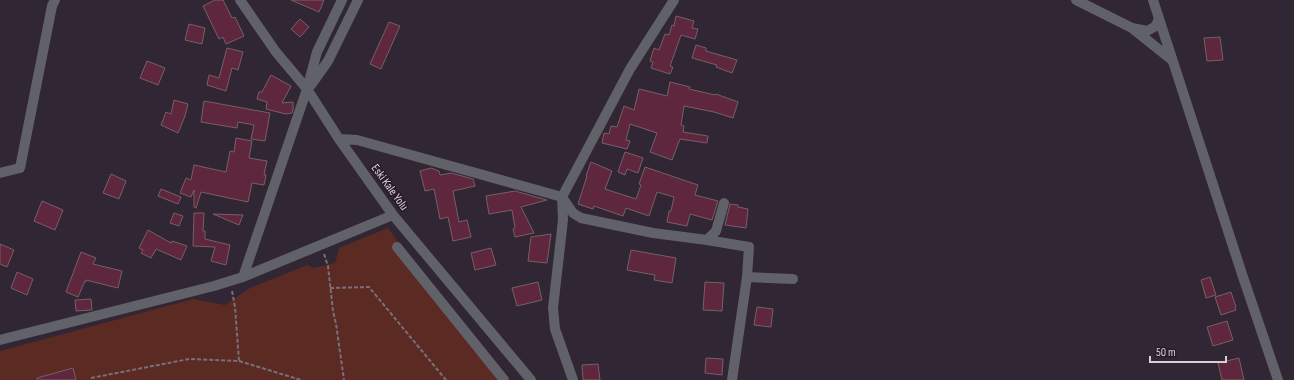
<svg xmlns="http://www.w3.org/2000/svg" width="1294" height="380" viewBox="0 0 1294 380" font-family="'Sofia Sans Condensed',sans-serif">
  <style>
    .green { fill: #5a2a23 }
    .building { fill: #5f273e; stroke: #756067 }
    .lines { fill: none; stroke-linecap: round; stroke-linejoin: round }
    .path { stroke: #796f7a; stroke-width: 2; stroke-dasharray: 4 2; stroke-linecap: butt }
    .minor { stroke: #616169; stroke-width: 10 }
    .labels { text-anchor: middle; stroke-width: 3.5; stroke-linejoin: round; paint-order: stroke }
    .street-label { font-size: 12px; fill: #d7d0d8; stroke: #281c29 }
  </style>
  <rect width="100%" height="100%" fill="#312633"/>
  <path class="green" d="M 388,228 L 497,380 L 0,380 L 0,351 L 193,299 L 225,305 L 250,288 L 307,265 L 314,268 L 335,263 L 339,248 Z"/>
  <path class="building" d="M 215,0 L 223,0 L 232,18 L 235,17 L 244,36 L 226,44 L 223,37 L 219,39 L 203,6 Z
    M 291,0 L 324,0 L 319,12 Z
    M 676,16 L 694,21 L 692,28 L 698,29 L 695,39 L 681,35 L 670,66 L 673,67 L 670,74 L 651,68 L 653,62 L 650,61 L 654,48 L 659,50 L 665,34 L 669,35 L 672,25 L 674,26 Z
    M 300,19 L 309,27 L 300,37 L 291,29 Z
    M 389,22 L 400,26 L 381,69 L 370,64 Z
    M 189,24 L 205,28 L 202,44 L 185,40 Z
    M 1220,37 L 1223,60 L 1207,61 L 1204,38 Z
    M 696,45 L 706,48 L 706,51 L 737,60 L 732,73 L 716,67 L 717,65 L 692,58 Z
    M 227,48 L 243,52 L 238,70 L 232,68 L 226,91 L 207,85 L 209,75 L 219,78 Z
    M 147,61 L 165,68 L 158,85 L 140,78 Z
    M 271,75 L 291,86 L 282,103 L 293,102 L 293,110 L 292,113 L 286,114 L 266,109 L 267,102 L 257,99 L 259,92 L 262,92 Z
    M 670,82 L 690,87 L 689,89 L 715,95 L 716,94 L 738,102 L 733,118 L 714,112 L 684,106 L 681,125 L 684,126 L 683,132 L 708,136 L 707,143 L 680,139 L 672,160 L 650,152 L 657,133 L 630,124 L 626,140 L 630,141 L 627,149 L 602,143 L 604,133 L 609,134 L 611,126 L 617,127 L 624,106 L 634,110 L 639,89 L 667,96 Z
    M 174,100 L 188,104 L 185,116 L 178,133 L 161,125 L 166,112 L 171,114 Z
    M 204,101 L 270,113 L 265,141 L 251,139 L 254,125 L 238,122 L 237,128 L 201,122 Z
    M 236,138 L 252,141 L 249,158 L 267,161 L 264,175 L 266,175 L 264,185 L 252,183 L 248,202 L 201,192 L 196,208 L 194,207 L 194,190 L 191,197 L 180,193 L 186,178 L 191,180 L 194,165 L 226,172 L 230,151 L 234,152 Z
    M 625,152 L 643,158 L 638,173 L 627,169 L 625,175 L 618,172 Z
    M 591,162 L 612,171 L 605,189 L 636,199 L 641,185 L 639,184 L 645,167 L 698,185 L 695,195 L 718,201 L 712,220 L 690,214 L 687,226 L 667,222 L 669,211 L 671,211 L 674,197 L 657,192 L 649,216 L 626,208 L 623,216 L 594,206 L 593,209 L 578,204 L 587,176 L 586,176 Z
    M 431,168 L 439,171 L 440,175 L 451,173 L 473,179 L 475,186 L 453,191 L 459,222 L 467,220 L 471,237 L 453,241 L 448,217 L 440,219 L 434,189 L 425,191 L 420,171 Z
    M 111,174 L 126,181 L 119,199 L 103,193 Z
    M 161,189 L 181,197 L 178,204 L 158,196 Z
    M 515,191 L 547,200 L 521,207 L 534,233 L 515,237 L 513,229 L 515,228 L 512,210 L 489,214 L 486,196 Z
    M 42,201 L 63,210 L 55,230 L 34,221 Z
    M 730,204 L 738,205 L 738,207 L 748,209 L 746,228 L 725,225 Z
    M 174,213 L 183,216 L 179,226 L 170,223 Z
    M 194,213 L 204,213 L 203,231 L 205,231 L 205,239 L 230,245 L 226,265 L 211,261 L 215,247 L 193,246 Z
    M 213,214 L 243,215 L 239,225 Z
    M 148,230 L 171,243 L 172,241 L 187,246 L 181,260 L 156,249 L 151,258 L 141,253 L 143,250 L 139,248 Z
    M 551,234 L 547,263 L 528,261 L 531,237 Z
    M 0,244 L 14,250 L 7,267 L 0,264 Z
    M 491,248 L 496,265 L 475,270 L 471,253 Z
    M 631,250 L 676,258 L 672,283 L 654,280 L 655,275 L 627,270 Z
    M 81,252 L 96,258 L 93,264 L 122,271 L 118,288 L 86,280 L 86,282 L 85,281 L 78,297 L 66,292 Z
    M 17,272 L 33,279 L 27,295 L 11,288 Z
    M 1210,277 L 1216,295 L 1206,298 L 1201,280 Z
    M 538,282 L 542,300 L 517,306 L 512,288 Z
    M 705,282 L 724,283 L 722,311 L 703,310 Z
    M 1231,292 L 1236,307 L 1235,308 L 1236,310 L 1221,315 L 1215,297 Z
    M 91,299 L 92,310 L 76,311 L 75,300 Z
    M 757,307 L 773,309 L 771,327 L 754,325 Z
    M 1227,321 L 1233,340 L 1213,346 L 1207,327 Z
    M 706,358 L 723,359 L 722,375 L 705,373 Z
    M 1239,358 L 1244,380 L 1222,380 L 1218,363 Z
    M 598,364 L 600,380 L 583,380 L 582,365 Z
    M 73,368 L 76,380 L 37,380 L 37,378 Z"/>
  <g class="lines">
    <path class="path" d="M 324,254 L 328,266 L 333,311 L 336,324 L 344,380
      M 330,288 L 369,287 L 446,380
      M 232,291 L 235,307 L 239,361
      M 91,378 L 189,359 L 239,361 L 301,380"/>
    <path class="minor" d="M 240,0 L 276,52 L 307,89 L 339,139 L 393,215 L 531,380
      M 1076,0 L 1132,28
      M 1153,0 L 1242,274 L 1278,380
      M 1159,18 L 1156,26 L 1147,31 L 1132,28 L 1172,60
      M 311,85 L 328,61 L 358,0
      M 339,139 L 357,140 L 562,197 L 573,213 L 581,218 L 653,233 L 707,240 L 716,231 L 724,203
      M 0,173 L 20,168 L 52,6 L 55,0
      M 707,240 L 749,247 L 747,277 L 793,279
      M 397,247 L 504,380
      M 243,277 L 307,89 L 317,52 L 342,0
      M 0,340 L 214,286 L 243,277 L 393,215
      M 573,380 L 555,329 L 553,308 L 563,220 L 562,197 L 630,69 L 674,0
      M 732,380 L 747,277"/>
  </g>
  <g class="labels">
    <g class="street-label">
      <text transform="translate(390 187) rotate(54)" y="4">Eski Kale Yolu</text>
    </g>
  </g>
  <path d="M1150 356v6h76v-6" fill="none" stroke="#d7d0d8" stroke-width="2"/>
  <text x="1156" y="356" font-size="12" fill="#d7d0d8" stroke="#281c29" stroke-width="3" paint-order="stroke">50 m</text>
</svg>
